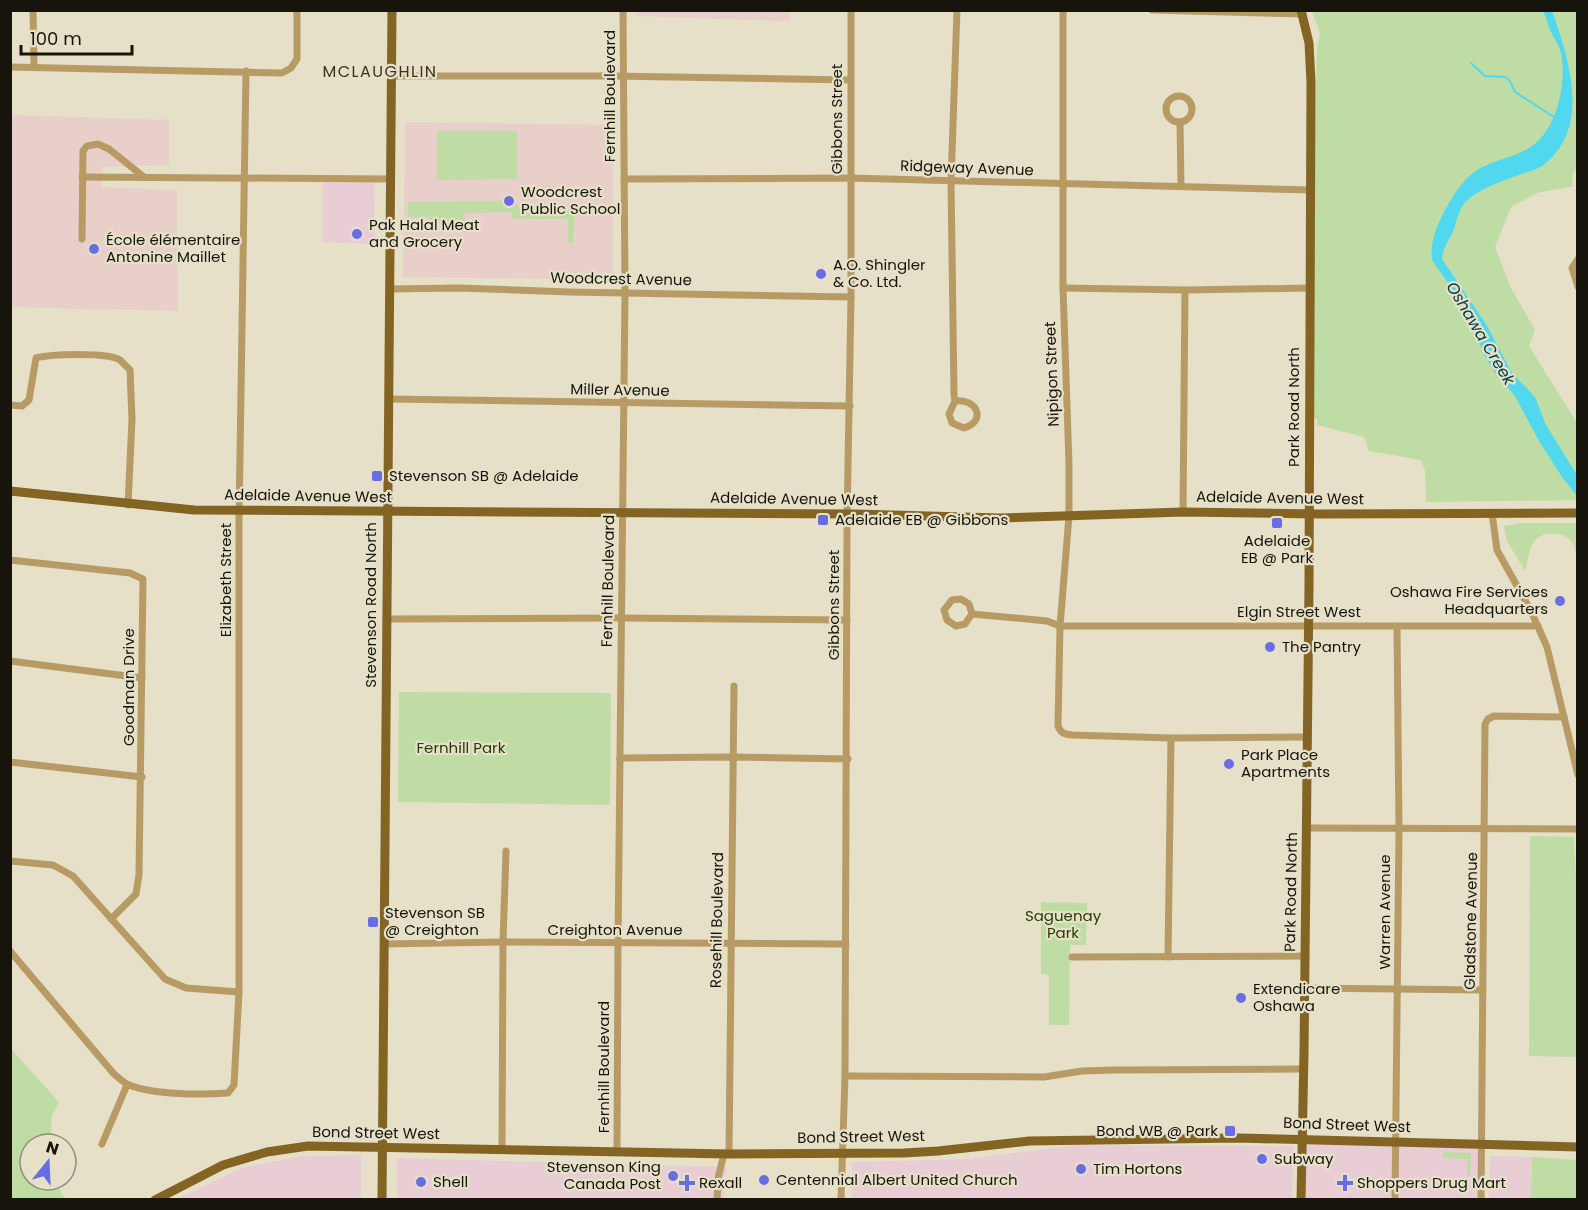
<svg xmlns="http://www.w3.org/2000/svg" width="1588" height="1210" viewBox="0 0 1588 1210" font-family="Poppins,sans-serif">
<rect width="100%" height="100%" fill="#e5e0c7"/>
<g fill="#e8ced4">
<path d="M 322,177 L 374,178 L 375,244 L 322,242 Z"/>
<path d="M 1306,1142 L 1398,1147 L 1484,1148 L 1483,1199 L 1305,1200 Z"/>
<path d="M 1075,1145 L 1293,1146 L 1292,1199 L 852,1199 L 852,1162 L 967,1159 Z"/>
<path d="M 361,1155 L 361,1199 L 177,1199 L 242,1168 L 302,1156 Z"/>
<path d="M 1490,1156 L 1532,1157 L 1531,1199 L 1489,1200 Z"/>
<path d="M 397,1158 L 727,1167 L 724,1181 L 724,1199 L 397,1200 Z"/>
</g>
<g fill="#e9cfca">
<path d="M 636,10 L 790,11 L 789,21 L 636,16 Z"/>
<path d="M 11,115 L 169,120 L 169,165 L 102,167 L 102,187 L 177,190 L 178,311 L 11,307 Z"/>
<path d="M 405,122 L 613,125 L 613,280 L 403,277 Z"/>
</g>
<g fill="#bedca4">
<path d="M 1312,11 L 1577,11 L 1578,166 L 1573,173 L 1572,187 L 1539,192 L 1511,207 L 1495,247 L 1511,288 L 1535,330 L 1529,346 L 1577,423 L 1577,500 L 1426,502 L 1425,471 L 1421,460 L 1369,451 L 1364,437 L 1317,425 L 1317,419 L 1307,418 L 1317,49 L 1320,33 Z"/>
<path d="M 437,131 L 517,131 L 517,179 L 437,180 Z"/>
<path d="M 511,201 L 522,209 L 575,209 L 573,243 L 568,242 L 568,219 L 512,219 L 512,212 L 464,213 L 465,221 L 430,221 L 429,217 L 408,217 L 408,202 Z"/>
<path d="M 1521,523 L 1577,523 L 1577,555 C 1575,549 1573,542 1568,538 C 1558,531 1539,532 1533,543 C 1528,551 1528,562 1525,571 L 1507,541 L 1504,526 Z"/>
<path d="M 399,692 L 611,693 L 610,805 L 398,802 Z"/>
<path d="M 1530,836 L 1574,837 L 1578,922 L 1577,1057 L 1529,1056 Z"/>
<path d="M 1041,902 L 1087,903 L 1086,945 L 1070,945 L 1069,1025 L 1049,1025 L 1049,975 L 1041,974 Z"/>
<path d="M 11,1049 L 59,1102 L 52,1115 L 50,1144 L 30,1144 L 30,1180 L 54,1180 L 65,1199 L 11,1199 Z"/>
<path d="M 1443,1152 L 1471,1153 L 1470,1176 L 1467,1176 L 1467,1159 L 1443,1158 Z"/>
<path d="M 1532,1157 L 1577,1160 L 1576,1199 L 1531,1199 Z"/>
</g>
<path fill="#52d8ee" d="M 1543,11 L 1552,11 C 1567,54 1588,115 1555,154 C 1549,160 1542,168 1533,170 C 1515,177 1476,188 1464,204 C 1458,211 1457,221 1454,229 C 1449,240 1443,247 1442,259 L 1486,324 L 1512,373 L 1535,397 L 1546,425 L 1577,475 L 1577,496 L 1562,477 L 1539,441 L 1515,396 L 1496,374 L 1484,355 L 1465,307 L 1432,260 C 1430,243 1436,227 1444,212 C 1454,194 1466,173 1487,165 C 1502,158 1513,157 1529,148 C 1557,132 1567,83 1561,53 C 1559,44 1553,37 1549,28 C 1547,22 1546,16 1543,11 Z"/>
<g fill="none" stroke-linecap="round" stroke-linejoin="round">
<path stroke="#52d8ee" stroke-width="2" d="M 1471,63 L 1485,76 L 1505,77 L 1510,81 L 1515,92 L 1554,117"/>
<g stroke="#b89b64" stroke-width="7">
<path d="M 33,10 L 34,67"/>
<path d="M 1063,10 L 1063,288 L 1069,464 L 1069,516 L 1060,626 L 1058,726 C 1061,734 1065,734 1072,735 L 1171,738 L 1307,737"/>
<path d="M 1152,10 L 1303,14"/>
<path d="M 10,67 L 282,73 L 291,68 L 297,59 L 297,10"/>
<path d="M 391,76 L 610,76 L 851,80"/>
<circle cx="1179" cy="109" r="13"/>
<path d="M 1180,122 L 1181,186"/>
<path d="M 82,177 L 391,179"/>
<path d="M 624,179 L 850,178 L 1310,190"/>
<path d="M 82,239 L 83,151 L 87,146 L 98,144 L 109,149 L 144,177"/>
<path d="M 1578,259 L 1572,268 L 1578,287"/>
<path d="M 1063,288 L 1185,290 L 1309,288"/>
<path d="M 390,289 L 459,288 L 569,292 L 851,297"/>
<path d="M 389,399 L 850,406"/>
<path d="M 955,401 L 949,414 L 952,423 L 964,428 C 987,421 977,398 955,401 L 954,395 L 951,181 L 957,10"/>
<path d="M 10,405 L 22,406 L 29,400 L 36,358 C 51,354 107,352 120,360 C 123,363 127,367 130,370 L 132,419 L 128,505"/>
<path d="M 1183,512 L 1185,290"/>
<path d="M 1492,513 L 1497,550 L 1531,611 L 1547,647 L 1578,775"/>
<path d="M 10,560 L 130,573 L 143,579 L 139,875 L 136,894 L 111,919"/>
<path d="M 972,614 L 969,604 L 961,599 L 952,600 L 944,610 L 947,620 L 956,626 L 965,624 L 972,614 L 1047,621 L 1060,626 L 1538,626"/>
<path d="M 386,619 L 621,618 L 847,620"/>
<path d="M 10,661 L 142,678"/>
<path d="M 620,758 L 732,757 L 848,759"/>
<path d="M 10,762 L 142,777"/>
<path d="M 1306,828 L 1578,829"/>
<path d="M 10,861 L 53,865 L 73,876 L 165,979 L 186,988 L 239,992"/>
<path d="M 384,944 L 503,942 L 846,944"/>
<path d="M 10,951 L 114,1074 C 119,1078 124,1083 129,1085 C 155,1095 201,1095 228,1093 L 234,1085 L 239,992 L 239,520 L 246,71"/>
<path d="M 1072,957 L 1305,956"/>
<path d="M 1168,957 L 1171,738"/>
<path d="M 1305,988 L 1483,990"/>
<path d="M 845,1076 L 1044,1077 L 1082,1071 L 1114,1070 L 1303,1069"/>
<path d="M 102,1144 L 127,1085"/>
<path d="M 502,1150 L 503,942 L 506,851"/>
<path d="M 617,1152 L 618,943 L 625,292 L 623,10"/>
<path d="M 729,1154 L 734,686"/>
<path d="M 717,1200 L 718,1178 L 724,1154"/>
<path d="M 841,1200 L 845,1076 L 847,523 L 851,297 L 851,10"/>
<path d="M 1395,1200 L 1399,829 L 1397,626"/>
<path d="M 1481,1200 L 1485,724 L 1488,719 L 1494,716 L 1564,717"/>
</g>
<g stroke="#846423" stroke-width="9">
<path d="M 10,491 L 194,510 L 856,514 L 1000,518 L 1183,512 L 1319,514 L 1578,513"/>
<path d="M 155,1200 L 223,1165 L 267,1152 L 308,1146 L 729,1154 L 904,1153 L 938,1151 L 1029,1141 L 1239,1138 L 1578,1147"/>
<path d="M 382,1200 L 392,10"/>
<path d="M 1301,1200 L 1304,1053 L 1309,586 L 1311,82 L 1309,43 L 1301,10"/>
</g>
</g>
<g fill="#6a6ce6" stroke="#e5e0c7" stroke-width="2">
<circle cx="509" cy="201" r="6"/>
<circle cx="357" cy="234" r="6"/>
<circle cx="94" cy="249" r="6"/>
<circle cx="821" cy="274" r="6"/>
<rect x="371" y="470" width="12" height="12" rx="3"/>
<rect x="817" y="514" width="12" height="12" rx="3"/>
<rect x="1271" y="517" width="12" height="12" rx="3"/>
<circle cx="1560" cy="601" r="6"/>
<circle cx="1270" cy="647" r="6"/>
<circle cx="1229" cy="764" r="6"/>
<rect x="367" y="916" width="12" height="12" rx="3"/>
<circle cx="1241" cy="998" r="6"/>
<rect x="1224" y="1125" width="12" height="12" rx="3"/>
<circle cx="1262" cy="1159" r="6"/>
<circle cx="1081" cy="1169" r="6"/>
<circle cx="673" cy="1176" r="6"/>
<circle cx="764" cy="1180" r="6"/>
<circle cx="421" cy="1182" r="6"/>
<path d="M684 1174h6v6h6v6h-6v6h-6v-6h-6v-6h6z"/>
<path d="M1342 1174h6v6h6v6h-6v6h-6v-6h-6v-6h6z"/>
</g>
<g text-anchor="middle" stroke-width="4.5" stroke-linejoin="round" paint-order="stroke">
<g font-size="15" fill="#16140b" stroke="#e5e0c7">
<text transform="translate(610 96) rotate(-90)" y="5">Fernhill Boulevard</text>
<text transform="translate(837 119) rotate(-90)" y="5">Gibbons Street</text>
<text transform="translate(967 168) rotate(2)" y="5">Ridgeway Avenue</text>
<text transform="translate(621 279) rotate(1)" y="5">Woodcrest Avenue</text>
<text transform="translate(1052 374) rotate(-92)" y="5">Nipigon Street</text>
<text transform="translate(620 390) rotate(1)" y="5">Miller Avenue</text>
<text transform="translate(1294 407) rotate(-90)" y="5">Park Road North</text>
<text transform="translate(308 496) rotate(1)" y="5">Adelaide Avenue West</text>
<text transform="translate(1280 498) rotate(1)" y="5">Adelaide Avenue West</text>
<text transform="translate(794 499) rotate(1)" y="5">Adelaide Avenue West</text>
<text transform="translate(226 580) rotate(-90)" y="5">Elizabeth Street</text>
<text transform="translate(608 581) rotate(-89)" y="5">Fernhill Boulevard</text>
<text transform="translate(371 605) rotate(-90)" y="5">Stevenson Road North</text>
<text transform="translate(834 605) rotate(-90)" y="5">Gibbons Street</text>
<text x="1299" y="617">Elgin Street West</text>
<text transform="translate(129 687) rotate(-90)" y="5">Goodman Drive</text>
<text transform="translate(1291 892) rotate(-89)" y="5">Park Road North</text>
<text transform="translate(1385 912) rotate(-90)" y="5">Warren Avenue</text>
<text transform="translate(717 920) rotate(-89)" y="5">Rosehill Boulevard</text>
<text transform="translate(1471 921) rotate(-89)" y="5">Gladstone Avenue</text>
<text x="615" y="935">Creighton Avenue</text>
<text transform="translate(604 1067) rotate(-90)" y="5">Fernhill Boulevard</text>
<text transform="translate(1347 1125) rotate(2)" y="5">Bond Street West</text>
<text transform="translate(376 1133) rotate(1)" y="5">Bond Street West</text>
<text transform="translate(861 1137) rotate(-1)" y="5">Bond Street West</text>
</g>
<g font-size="15" fill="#16140b" stroke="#e5e0c7" text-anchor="start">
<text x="521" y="197">Woodcrest<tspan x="521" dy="17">Public School</tspan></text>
<text x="369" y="230">Pak Halal Meat<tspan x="369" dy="17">and Grocery</tspan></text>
<text x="106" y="245">École élémentaire<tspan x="106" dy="17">Antonine Maillet</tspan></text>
<text x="833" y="270">A.O. Shingler<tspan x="833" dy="17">&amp; Co. Ltd.</tspan></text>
<text x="389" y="481">Stevenson SB @ Adelaide</text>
<text x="835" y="525">Adelaide EB @ Gibbons</text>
<text x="1277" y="546" text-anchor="middle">Adelaide<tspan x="1277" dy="17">EB @ Park</tspan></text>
<text x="1548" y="597" text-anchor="end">Oshawa Fire Services<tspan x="1548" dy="17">Headquarters</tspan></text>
<text x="1282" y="652">The Pantry</text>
<text x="1241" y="760">Park Place<tspan x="1241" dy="17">Apartments</tspan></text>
<text x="385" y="918">Stevenson SB<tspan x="385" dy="17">@ Creighton</tspan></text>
<text x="1253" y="994">Extendicare<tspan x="1253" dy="17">Oshawa</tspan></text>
<text x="1218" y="1136" text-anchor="end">Bond WB @ Park</text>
<text x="1274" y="1164">Subway</text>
<text x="661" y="1172" text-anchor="end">Stevenson King<tspan x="661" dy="17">Canada Post</tspan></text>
<text x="1093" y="1174">Tim Hortons</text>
<text x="776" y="1185">Centennial Albert United Church</text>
<text x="433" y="1187">Shell</text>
<text x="699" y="1188">Rexall</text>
<text x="1357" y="1188">Shoppers Drug Mart</text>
</g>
<g font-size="15" fill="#263f01" stroke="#e5e0c7">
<text x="461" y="753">Fernhill Park</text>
<text x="1063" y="921">Saguenay<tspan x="1063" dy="17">Park</tspan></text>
</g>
<g font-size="16" letter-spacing="1.5" fill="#38341f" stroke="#e5e0c7">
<text x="380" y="77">MCLAUGHLIN</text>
</g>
<g font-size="16" font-style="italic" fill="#004049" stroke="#e5e0c7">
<text transform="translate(1481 333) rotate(59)" y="6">Oshawa Creek</text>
</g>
</g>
<rect width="1588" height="1210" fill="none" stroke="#16140b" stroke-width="24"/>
<g transform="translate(48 1162) rotate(18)"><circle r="28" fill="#e5e0c7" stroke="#928e7c" stroke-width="1.5"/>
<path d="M0-4.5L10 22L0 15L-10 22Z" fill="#6a6ce6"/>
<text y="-9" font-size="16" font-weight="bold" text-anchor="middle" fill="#16140b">N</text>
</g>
<path d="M21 45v9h111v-9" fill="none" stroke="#16140b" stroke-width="3"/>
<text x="30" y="45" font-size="18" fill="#16140b" stroke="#e5e0c7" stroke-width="4.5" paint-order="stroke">100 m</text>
</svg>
